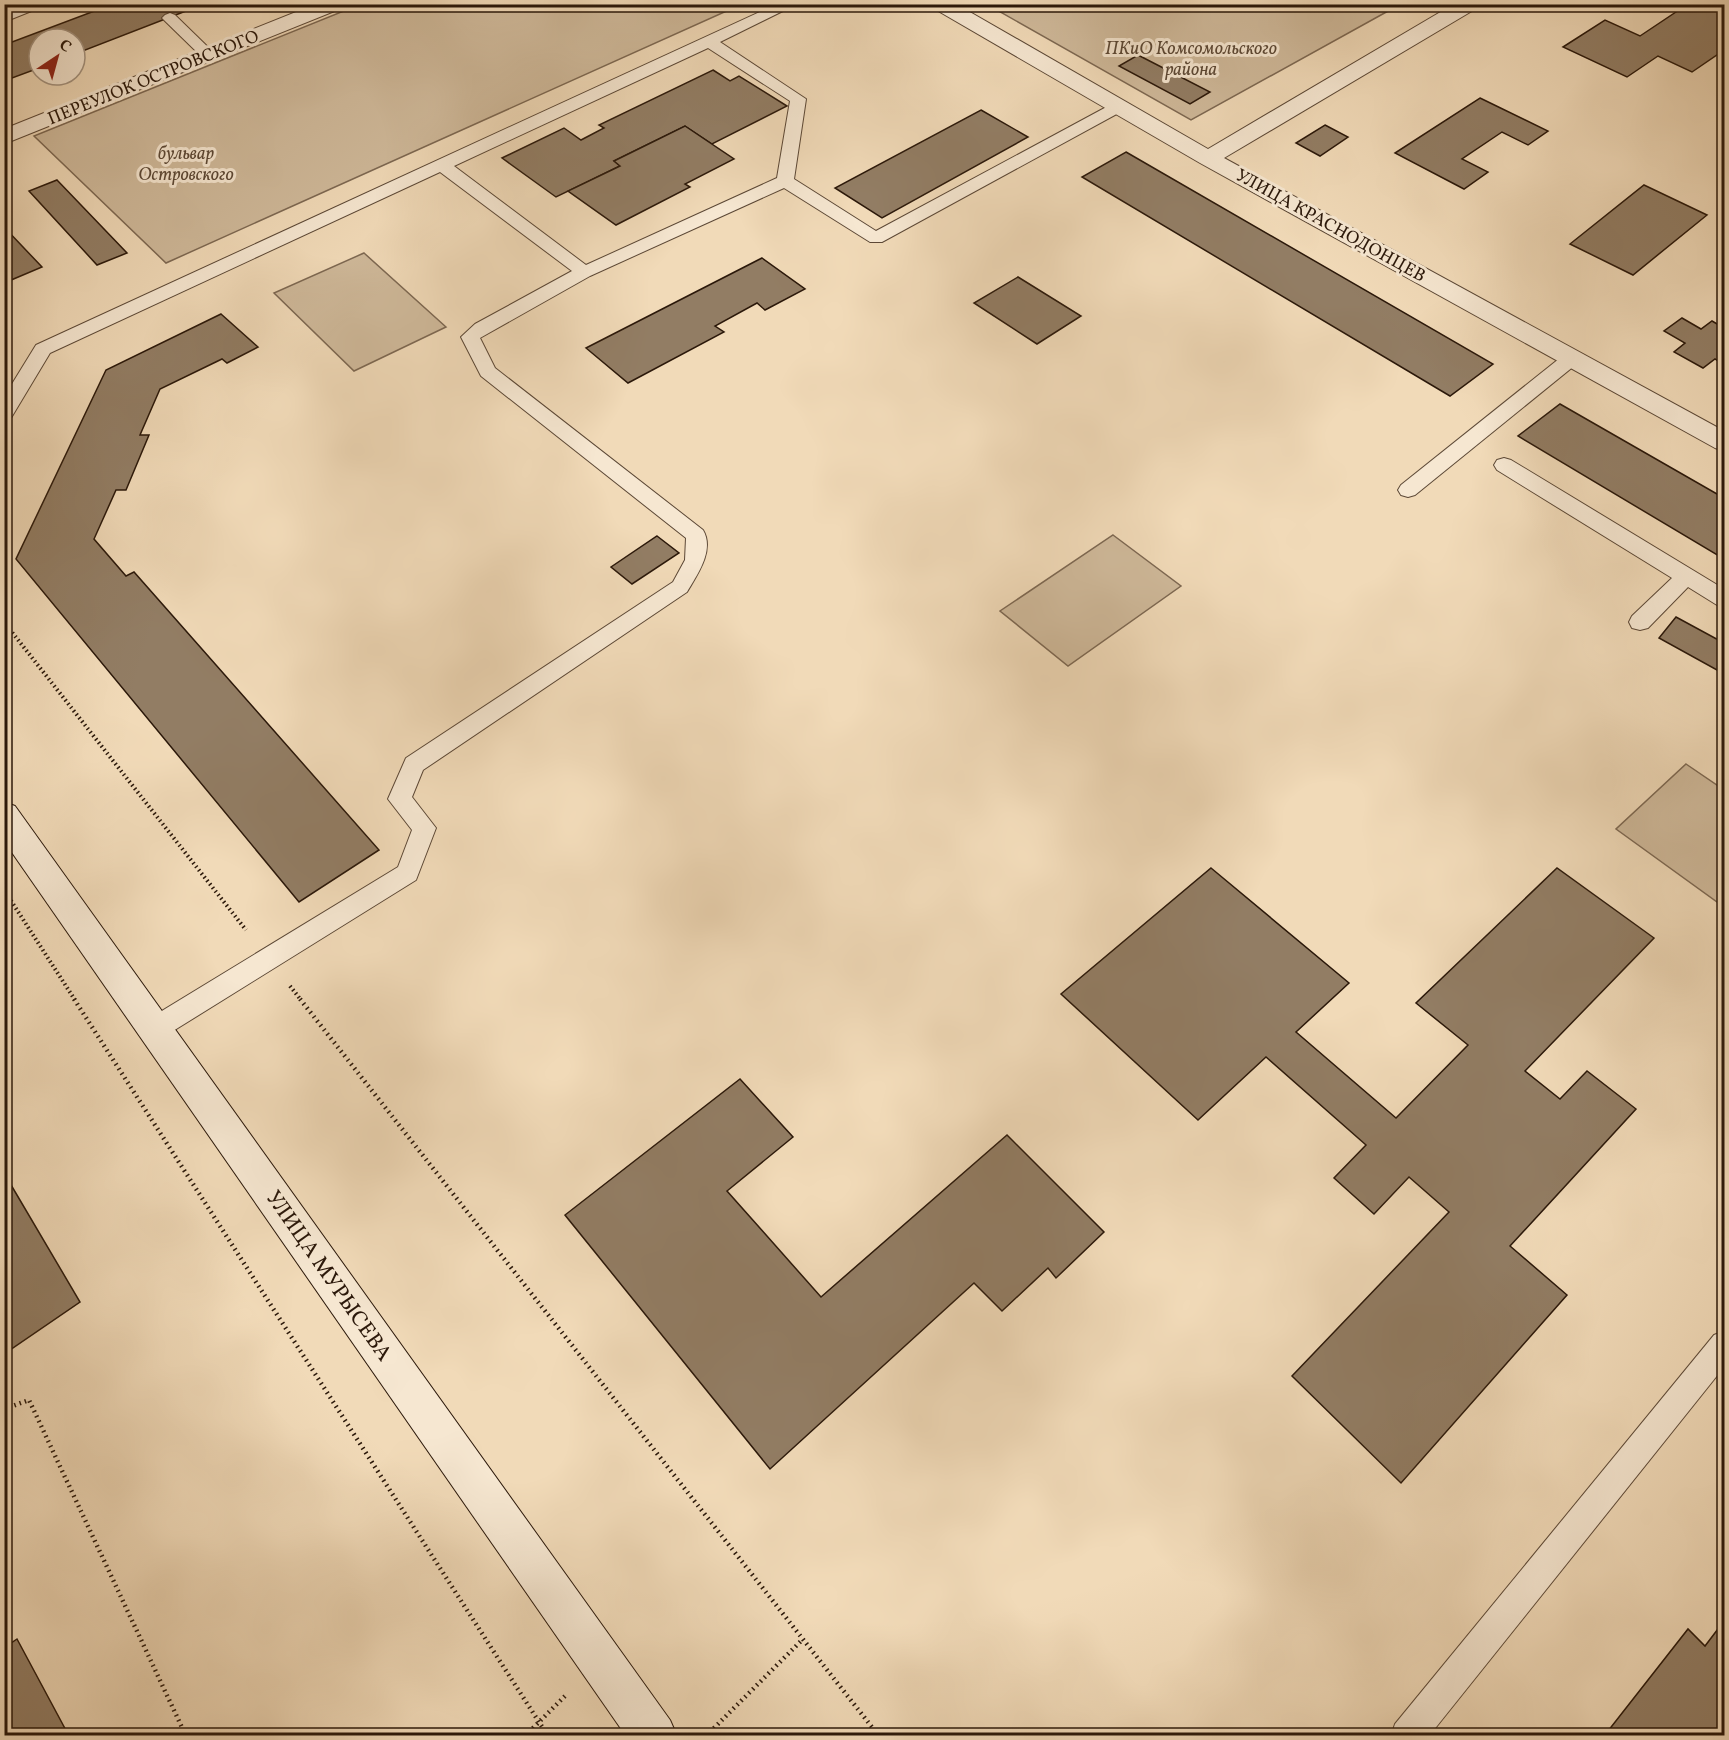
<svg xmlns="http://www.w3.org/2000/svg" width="1729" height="1740" viewBox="0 0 1729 1740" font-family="Vollkorn,serif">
<rect width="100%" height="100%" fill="#f1dab8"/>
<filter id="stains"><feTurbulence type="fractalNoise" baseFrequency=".00333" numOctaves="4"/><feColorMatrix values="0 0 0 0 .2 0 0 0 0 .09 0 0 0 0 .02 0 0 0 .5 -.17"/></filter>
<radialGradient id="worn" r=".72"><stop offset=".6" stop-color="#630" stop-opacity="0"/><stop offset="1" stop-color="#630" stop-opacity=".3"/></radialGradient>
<g fill="#cfb99a" stroke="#7d6852" stroke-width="1.5">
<path d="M 361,4 L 740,4 L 740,5 L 166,263 L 34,136 Z"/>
<path d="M 988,5 L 1399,5 L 1191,120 Z"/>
<path d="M 364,253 L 446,327 L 354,371 L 274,293 Z"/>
<path d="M 1113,535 L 1181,586 L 1068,666 L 1000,611 Z"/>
<path d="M 1686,764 L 1724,790 L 1724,907 L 1616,829 Z"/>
</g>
<g fill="#927d64" stroke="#2b180a" stroke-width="1.5">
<path d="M 113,4 L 204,4 L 75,54 L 75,39 L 39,39 L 39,68 L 4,81 L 4,45 Z"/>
<path d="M 1688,4 L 1724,4 L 1724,50 L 1692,72 L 1658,56 L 1627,77 L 1563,47 L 1605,20 L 1640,36 Z"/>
<path d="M 1138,55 L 1210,92 L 1190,104 L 1119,66 Z"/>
<path d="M 713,70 L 730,81 L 739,76 L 787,106 L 712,144 L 685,126 L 614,161 L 620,166 L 556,197 L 502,158 L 564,128 L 581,140 L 604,128 L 599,125 Z"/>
<path d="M 1480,98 L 1548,131 L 1528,145 L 1502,132 L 1462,159 L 1488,172 L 1464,189 L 1395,153 Z"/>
<path d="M 981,110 L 1028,137 L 882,218 L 835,188 Z"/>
<path d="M 1325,125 L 1348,137 L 1320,156 L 1296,143 Z"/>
<path d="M 685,126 L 734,159 L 685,184 L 690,187 L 616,225 L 568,191 L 620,166 L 614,161 Z"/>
<path d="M 1126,152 L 1493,364 L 1450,396 L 1082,177 Z"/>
<path d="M 57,180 L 127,253 L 97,265 L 29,191 Z"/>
<path d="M 1644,185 L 1707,215 L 1633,275 L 1570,244 Z"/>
<path d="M 4,227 L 42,267 L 4,283 Z"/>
<path d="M 762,258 L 805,289 L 765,310 L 757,303 L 715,326 L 724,332 L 628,383 L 586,348 Z"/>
<path d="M 1018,277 L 1081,316 L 1037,344 L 974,303 Z"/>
<path d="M 221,314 L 258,347 L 227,363 L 222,359 L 160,389 L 140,435 L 149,435 L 126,490 L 116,490 L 94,539 L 126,576 L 134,572 L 379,850 L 299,902 L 16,559 L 106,370 Z"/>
<path d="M 1682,318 L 1701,329 L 1712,321 L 1724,328 L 1724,365 L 1715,359 L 1703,368 L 1674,352 L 1685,343 L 1664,331 Z"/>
<path d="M 1560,404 L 1724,498 L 1724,559 L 1518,436 Z"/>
<path d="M 657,536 L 679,553 L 632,584 L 611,567 Z"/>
<path d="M 1676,617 L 1724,643 L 1724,661 L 1717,670 L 1659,638 Z"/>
<path d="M 1211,868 L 1349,983 L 1296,1032 L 1396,1118 L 1468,1045 L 1416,1003 L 1557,868 L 1654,938 L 1525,1071 L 1560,1099 L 1587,1071 L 1636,1109 L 1510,1246 L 1567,1295 L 1401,1483 L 1292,1376 L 1449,1212 L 1409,1177 L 1374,1214 L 1334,1178 L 1366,1145 L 1266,1057 L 1198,1120 L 1061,994 Z"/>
<path d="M 740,1079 L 793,1137 L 727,1191 L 821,1297 L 1007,1135 L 1104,1232 L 1056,1278 L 1048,1268 L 1002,1311 L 974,1283 L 770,1469 L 565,1215 Z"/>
<path d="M 4,1173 L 80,1302 L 4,1354 Z"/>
<path d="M 1724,1621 L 1724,1736 L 1612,1736 L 1608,1731 L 1688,1629 L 1705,1646 Z"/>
<path d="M 17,1639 L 69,1736 L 4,1736 L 4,1648 Z"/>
</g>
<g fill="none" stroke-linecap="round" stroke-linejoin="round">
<defs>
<g id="lane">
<path d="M 27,4 L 49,4 L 4,22 L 4,13 Z"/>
<path d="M 777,4 L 797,4 L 720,42 L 806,99 L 794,179 L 876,231 L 1112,104 L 1118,102 L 1126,107 L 1124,110 L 882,242 L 870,242 L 784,188 L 590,276 L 480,338 L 495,368 L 703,530 C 715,550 697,575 687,592 L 423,770 L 412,797 L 436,828 L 416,880 L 165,1036 L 156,1040 L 147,1036 L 143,1028 L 147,1020 L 398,867 L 412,830 L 388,799 L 406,758 L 673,582 L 685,560 L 686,538 L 481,376 L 461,337 L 475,324 L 572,271 L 440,172 L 50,353 L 11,418 L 4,419 L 4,397 L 36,345 ZM 708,48 L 790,101 L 777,178 L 586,265 L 454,166 Z"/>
<path d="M 170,13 L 175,15 L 213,52 L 216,55 L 213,58 L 203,58 L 165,21 L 162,18 L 165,15 Z"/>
<path d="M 1572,352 L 1579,354 L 1581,358 L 1579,362 L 1415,495 L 1408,497 L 1401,495 L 1398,490 L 1401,485 L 1565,354 Z"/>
<path d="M 1504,458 L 1511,460 L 1724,589 L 1724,607 L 1717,605 L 1688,587 L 1648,628 L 1640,630 L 1632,628 L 1629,622 L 1632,616 L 1672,578 L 1497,470 L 1494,465 L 1497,460 Z"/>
<path d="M 1724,1331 L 1724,1367 L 1429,1736 L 1391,1736 L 1395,1724 L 1714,1335 Z"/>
</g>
<g id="street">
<path d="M 316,4 L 345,4 L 342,8 L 4,144 L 4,129 Z"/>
<path d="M 930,4 L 956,4 L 1208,149 L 1454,4 L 1480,4 L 1477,8 L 1224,158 L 1724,431 L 1724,451 L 1715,448 L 1200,163 L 933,8 Z"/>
</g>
<path id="secondary" d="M 4,802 L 15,806 L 670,1720 L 677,1736 L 626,1736 L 4,841 Z"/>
</defs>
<use href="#lane" stroke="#5c4836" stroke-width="2"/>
<use href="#street" stroke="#5c4836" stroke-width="2"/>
<use href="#secondary" stroke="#2b180a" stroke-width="2"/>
<g stroke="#2b180a" stroke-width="4" stroke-dasharray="1.5 3" stroke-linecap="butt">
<path d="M 4,622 L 246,930"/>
<path d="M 6,893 L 75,1000"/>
<path d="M 290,986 L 301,1000"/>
</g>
<g stroke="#2b180a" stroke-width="4.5" stroke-dasharray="1.5 4" stroke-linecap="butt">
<path d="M 74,999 L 548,1736"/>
<path d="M 300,999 L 879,1736"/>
<path d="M 4,1409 L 29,1400 L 186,1736"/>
<path d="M 525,1736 L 567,1694"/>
<path d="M 706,1736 L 803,1639"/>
</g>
<use href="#lane" fill="#f6e7d1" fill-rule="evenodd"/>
<use href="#street" fill="#f6e7d1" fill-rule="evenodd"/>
<use href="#secondary" fill="#f6e7d1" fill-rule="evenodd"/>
</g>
<g text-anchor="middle" stroke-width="6" stroke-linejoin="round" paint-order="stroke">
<g font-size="18" font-style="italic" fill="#5c4835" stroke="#f6e7d1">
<text x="1191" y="54">ПКиО Комсомольского<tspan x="1191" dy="21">района</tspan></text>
<text x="186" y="159">бульвар<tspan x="186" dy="21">Островского</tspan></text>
</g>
<g font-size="18" fill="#2b180a" stroke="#f6e7d1">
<text transform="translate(153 77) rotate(-22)" y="6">ПЕРЕУЛОК ОСТРОВСКОГО</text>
<text transform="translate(1331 225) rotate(29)" y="6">УЛИЦА КРАСНОДОНЦЕВ</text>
</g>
<g font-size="22" fill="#2b180a" stroke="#f6e7d1">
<text transform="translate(330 1275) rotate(55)" y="8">УЛИЦА МУРЫСЕВА</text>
</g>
</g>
<rect width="1729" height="1740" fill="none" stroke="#f1dab8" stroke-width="24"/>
<rect x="6" y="6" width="1717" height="1728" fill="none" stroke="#2b180a" stroke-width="3"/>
<rect x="12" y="12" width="1705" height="1716" fill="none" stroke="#2b180a" stroke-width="1.5"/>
<g transform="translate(57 57) rotate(36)"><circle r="28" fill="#f6e7d1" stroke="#a59481" stroke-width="1.5"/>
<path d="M0-4.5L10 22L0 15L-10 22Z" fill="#8f2418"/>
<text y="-9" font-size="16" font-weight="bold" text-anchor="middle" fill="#2b180a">С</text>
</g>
<rect width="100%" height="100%" filter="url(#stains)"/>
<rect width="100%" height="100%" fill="url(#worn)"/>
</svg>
